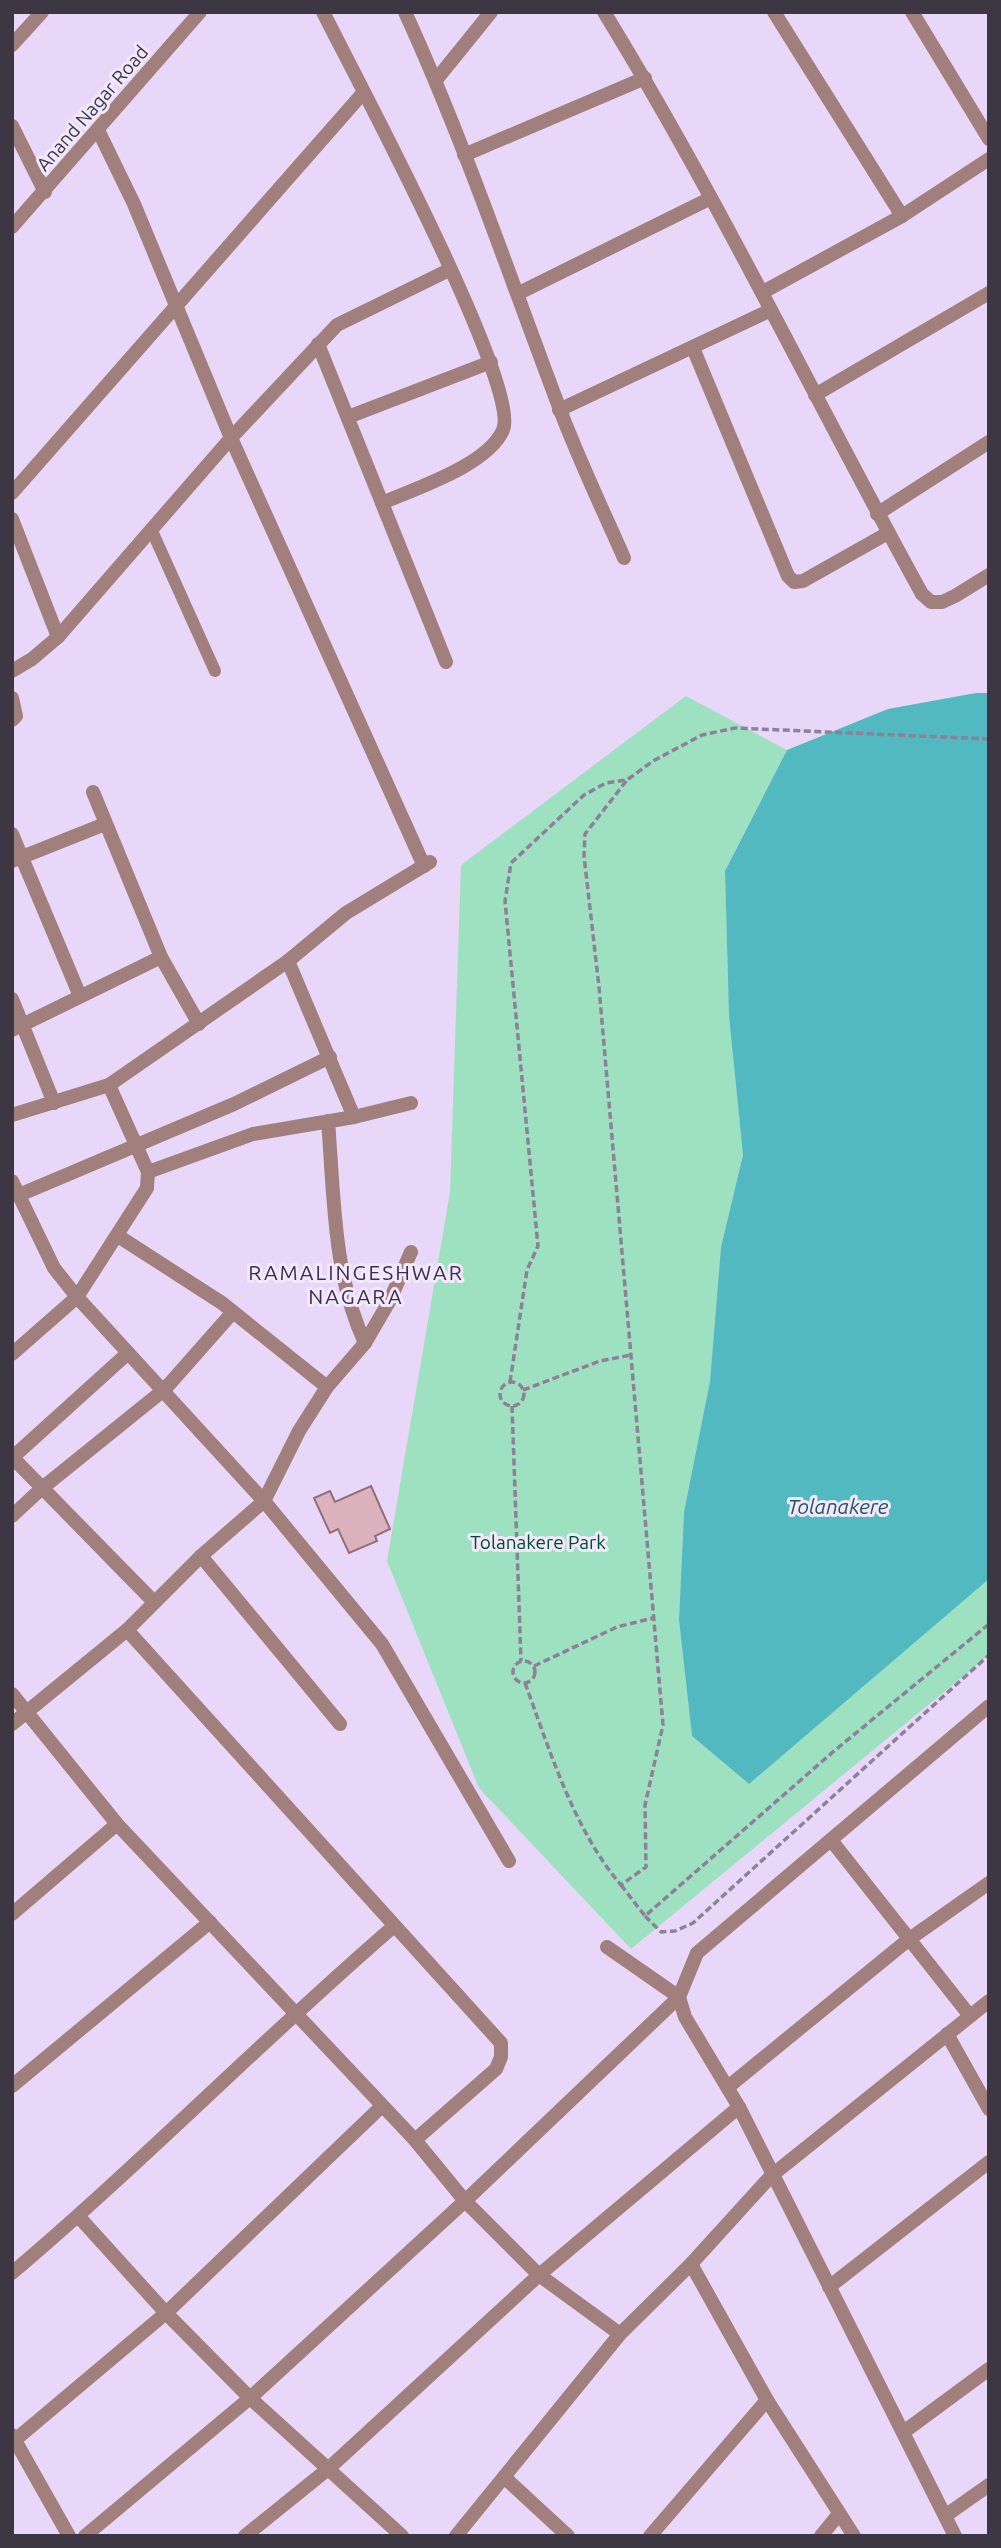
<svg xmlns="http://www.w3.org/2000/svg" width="1001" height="2548" viewBox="0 0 1001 2548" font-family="Ubuntu,sans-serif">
<rect width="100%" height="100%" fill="#e9d7f9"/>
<path fill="#9ee1c1" d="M 686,696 L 787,750 L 725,871 L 729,1016 L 743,1155 L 721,1247 L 710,1381 L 684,1512 L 679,1620 L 692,1736 L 749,1784 L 989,1579 L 989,1655 L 631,1949 L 479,1788 L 387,1561 L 450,1192 L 461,865 Z"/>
<path fill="#51b9bf" d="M 976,693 L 989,693 L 989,1579 L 749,1784 L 692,1736 L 679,1620 L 684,1512 L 710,1381 L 721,1247 L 743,1155 L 729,1016 L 725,871 L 787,750 L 888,709 Z"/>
<path fill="#dbb2be" stroke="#936e78" stroke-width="2" d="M 371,1486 L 390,1529 L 375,1536 L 377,1541 L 349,1553 L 338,1529 L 330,1533 L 314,1498 L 330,1491 L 335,1502 Z"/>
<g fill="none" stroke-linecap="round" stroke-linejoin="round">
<g stroke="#8d8198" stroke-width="3.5" stroke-dasharray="7 3.5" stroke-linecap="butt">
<path d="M 510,1382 L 527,1270 L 538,1246 L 505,901 L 511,863 L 584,795 L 606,783 L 627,780 L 653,761 L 702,735 L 735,728 L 989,739"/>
<circle cx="512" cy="1394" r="12"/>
<path d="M 523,1390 L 600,1361 L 631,1355"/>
<path d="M 512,1406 L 521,1661"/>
<circle cx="524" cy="1672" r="11"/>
<path d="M 534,1666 L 617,1627 L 653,1618"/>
<path d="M 525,1683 C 550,1751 574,1830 621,1885 L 646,1867 L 645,1805 L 663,1725 L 599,987 L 584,856 L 585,834 L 627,780"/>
<path d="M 621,1885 L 645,1916 L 834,1751 L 989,1624"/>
<path d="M 645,1916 L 661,1932 L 675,1931 L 693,1923 L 989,1655"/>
</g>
<path stroke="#a17f7c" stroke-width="12" d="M 152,531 L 215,671"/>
<g stroke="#a17f7c" stroke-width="14">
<path d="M 323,12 C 352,70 522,387 503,430 C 488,465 416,488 382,503"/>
<path d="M 405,12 C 464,141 509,275 559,407 C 578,458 602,508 624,558"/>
<path d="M 604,12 C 720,201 815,400 922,594 L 931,602 L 942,602 L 955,596 L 989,575"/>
<path d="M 774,12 L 902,216"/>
<path d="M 912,12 L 989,139"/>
<path d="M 12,45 L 42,12"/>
<path d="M 436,80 L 491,12"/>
<path d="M 12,126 L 45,192"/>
<path d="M 98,130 L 134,204 L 231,438 L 424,866"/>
<path d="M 464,155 L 645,78"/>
<path d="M 763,292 L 902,216 L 989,159"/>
<path d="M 519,293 L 711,198"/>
<path d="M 318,344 L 446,662"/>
<path d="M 693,348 L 788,576 L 794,582 L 803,581 L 888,533"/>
<path d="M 815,395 L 989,293"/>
<path d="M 559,410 L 771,310"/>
<path d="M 348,417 L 491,362"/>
<path d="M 12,493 L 363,93"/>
<path d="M 877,514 L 989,442"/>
<path d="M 12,519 L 58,637"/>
<path d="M 12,671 L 32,659 L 58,637 L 231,438 L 337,325 L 449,270"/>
<path d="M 12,698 L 16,716 L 12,720"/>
<path d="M 93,792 L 161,957 L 199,1024"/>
<path d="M 12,834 L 80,996"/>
<path d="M 12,861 L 105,824"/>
<path d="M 288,961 L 354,1117"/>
<path d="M 12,999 L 54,1103"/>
<path d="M 12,1030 L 161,957"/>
<path d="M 12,1115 L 109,1085 L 288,961 L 346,913 L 430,862"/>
<path d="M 328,1121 C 334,1195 333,1275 365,1343"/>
<path d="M 148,1172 L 253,1134 L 354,1117 L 411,1103"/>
<path d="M 12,1181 L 54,1268 L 77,1297 L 264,1501 L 382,1644 L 509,1861"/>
<path d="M 19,1195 L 234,1104 L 330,1057"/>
<path d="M 118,1236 L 222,1303 L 327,1387"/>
<path d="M 12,1354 L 77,1297 L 147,1188 L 148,1172 L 109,1085"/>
<path d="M 12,1457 L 153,1601"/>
<path d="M 13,1457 L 128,1353"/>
<path d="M 12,1516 L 41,1489 L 165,1389 L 233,1312"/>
<path d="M 201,1556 L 340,1724"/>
<path d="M 127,1630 L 501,2043 L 501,2057 L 496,2069 L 415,2140"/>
<path d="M 12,1694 L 117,1824 L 415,2140 L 465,2201 L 539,2275 L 620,2334"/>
<path d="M 12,1724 L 127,1630 L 201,1556 L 264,1501 L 299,1431 L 327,1387 L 365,1343 L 390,1300 L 411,1252"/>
<path d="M 831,1840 L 970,2016"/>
<path d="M 12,1914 L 117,1824"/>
<path d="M 947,2034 L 989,2109"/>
<path d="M 12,2086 L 210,1922"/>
<path d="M 728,2087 L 908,1940 L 989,1883"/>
<path d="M 79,2217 L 166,2313 L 250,2398 L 402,2536"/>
<path d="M 691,2264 L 767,2400 L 854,2536"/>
<path d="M 12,2273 C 143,2162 263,2039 393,1927"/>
<path d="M 829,2287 L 989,2162"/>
<path d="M 905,2431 L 989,2369"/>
<path d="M 12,2435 L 69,2536"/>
<path d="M 15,2440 L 166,2313 L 382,2106"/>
<path d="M 504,2477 L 568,2536"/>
<path d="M 945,2516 L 989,2485"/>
<path d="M 85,2536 L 250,2398 L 465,2201 L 679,1997 L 607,1947"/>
<path d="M 245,2536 L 328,2469 L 539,2275 L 739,2107"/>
<path d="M 456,2536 L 620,2334 L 691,2264 L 771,2176 L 989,2001"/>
<path d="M 650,2536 L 767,2400"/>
<path d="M 821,2536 L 839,2514"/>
</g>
<g stroke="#a17f7c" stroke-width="14">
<path d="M 12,227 L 200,12"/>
<path d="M 955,2536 L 739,2107 L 685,2017 L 679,1997 L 697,1953 L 989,1706"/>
</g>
</g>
<g text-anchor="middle" stroke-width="6" stroke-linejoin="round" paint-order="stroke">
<g font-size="19" fill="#3d3643" stroke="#f2e8fc">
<text transform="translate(92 108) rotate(-49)" y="7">Anand Nagar Road</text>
</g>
<g font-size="19" fill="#014830" stroke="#f2e8fc">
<text x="538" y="1549">Tolanakere Park</text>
</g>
<g font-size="21" letter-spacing="2" fill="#3d2f49" stroke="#f2e8fc">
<text x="356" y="1280">RAMALINGESHWAR<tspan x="356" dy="24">NAGARA</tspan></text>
</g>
<g font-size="21" font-style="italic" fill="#285659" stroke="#f2e8fc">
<text x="838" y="1514">Tolanakere</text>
</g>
</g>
<rect width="1001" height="2548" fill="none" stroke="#3d3643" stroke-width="28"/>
</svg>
